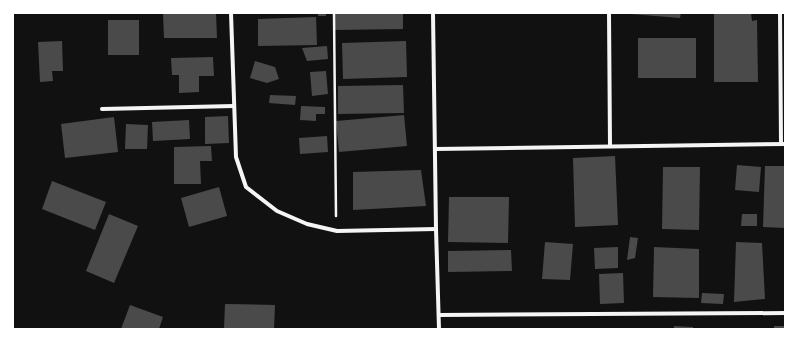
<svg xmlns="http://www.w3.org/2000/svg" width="798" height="342" viewBox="0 0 798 342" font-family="Manrope,sans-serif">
<rect width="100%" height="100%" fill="#111"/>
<g fill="#4a4a4a">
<path d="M 163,13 L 216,13 L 217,38 L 164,38 Z"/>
<rect x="318" y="13" width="8" height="3"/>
<path d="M 335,13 L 403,13 L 403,29 L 335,30 Z"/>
<path d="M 632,13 L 681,13 L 680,18 L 631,14 Z"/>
<path d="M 714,13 L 751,13 L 752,21 L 757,20 L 758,82 L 714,82 Z"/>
<path d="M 316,17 L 317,45 L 258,46 L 258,19 Z"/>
<rect x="108" y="20" width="31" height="35"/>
<rect x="638" y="38" width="58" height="40"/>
<path d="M 62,41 L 63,71 L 52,71 L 53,81 L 40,82 L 38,42 Z"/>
<path d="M 406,41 L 407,77 L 343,79 L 342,43 Z"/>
<path d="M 327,46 L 328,59 L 307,61 L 302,48 Z"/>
<path d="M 213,57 L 214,76 L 199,76 L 199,92 L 179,93 L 179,75 L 172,75 L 171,58 Z"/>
<path d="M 255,61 L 275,67 L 279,79 L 267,83 L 250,78 Z"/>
<path d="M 326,71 L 328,94 L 312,96 L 310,72 Z"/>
<path d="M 403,85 L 404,113 L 338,114 L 338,86 Z"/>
<path d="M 270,95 L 296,96 L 295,105 L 269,103 Z"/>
<path d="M 301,106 L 325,107 L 325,114 L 316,114 L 316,121 L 300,120 Z"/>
<path d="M 404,115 L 407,146 L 339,152 L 336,121 Z"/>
<path d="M 228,116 L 229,143 L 205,144 L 205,117 Z"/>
<path d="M 114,117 L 118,152 L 65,158 L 61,124 Z"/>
<path d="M 189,120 L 190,139 L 153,141 L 152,122 Z"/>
<path d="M 126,124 L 148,125 L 147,149 L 125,149 Z"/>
<path d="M 327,136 L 328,152 L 300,154 L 299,138 Z"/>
<path d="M 211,146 L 212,161 L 200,161 L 201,184 L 174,184 L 174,147 Z"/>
<path d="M 615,156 L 618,225 L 575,227 L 573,158 Z"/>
<path d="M 737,165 L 761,167 L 759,192 L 735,190 Z"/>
<path d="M 765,166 L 785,166 L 785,228 L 763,227 Z"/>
<path d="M 663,167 L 700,167 L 699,230 L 662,229 Z"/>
<path d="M 421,170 L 426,206 L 353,210 L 353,172 Z"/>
<path d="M 52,181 L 106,202 L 95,230 L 42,209 Z"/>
<path d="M 219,187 L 227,216 L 189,227 L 181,198 Z"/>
<path d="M 449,197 L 509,197 L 508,243 L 448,242 Z"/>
<path d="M 109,214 L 138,226 L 114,283 L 86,271 Z"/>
<path d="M 742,214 L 757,214 L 757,226 L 741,226 Z"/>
<path d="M 630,237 L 638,238 L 635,258 L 627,260 Z"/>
<path d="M 545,242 L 573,244 L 570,280 L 542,279 Z"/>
<path d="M 736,242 L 762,243 L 765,299 L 734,302 Z"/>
<path d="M 618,247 L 618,268 L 595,269 L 594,248 Z"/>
<path d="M 654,247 L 699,249 L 699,298 L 653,297 Z"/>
<path d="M 511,250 L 512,271 L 448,272 L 448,251 Z"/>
<path d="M 623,273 L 624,303 L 600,304 L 599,274 Z"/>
<path d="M 702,293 L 724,294 L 723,304 L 701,303 Z"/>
<path d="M 225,304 L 275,305 L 274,329 L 224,329 Z"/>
<path d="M 130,305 L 163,317 L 159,329 L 121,329 Z"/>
<path d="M 674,326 L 693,327 L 693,329 L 674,329 Z"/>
<rect x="774" y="326" width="11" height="3"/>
</g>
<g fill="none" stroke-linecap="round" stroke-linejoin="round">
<path stroke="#f5f5f5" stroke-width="2.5" d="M 334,13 L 336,216"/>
<g stroke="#f5f5f5" stroke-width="4">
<path d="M 231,13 L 236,157 L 246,187 L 277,211 L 307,224 L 337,231 L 436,229"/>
<path d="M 433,13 L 436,229 L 439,329"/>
<path d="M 609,13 L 610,146"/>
<path d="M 780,13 L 781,144"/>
<path d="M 102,109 L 234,106"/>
<path d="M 435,149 L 785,144"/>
<path d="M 439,315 L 785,313"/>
</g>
</g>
<rect width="798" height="342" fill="none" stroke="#ffffff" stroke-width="28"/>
</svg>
